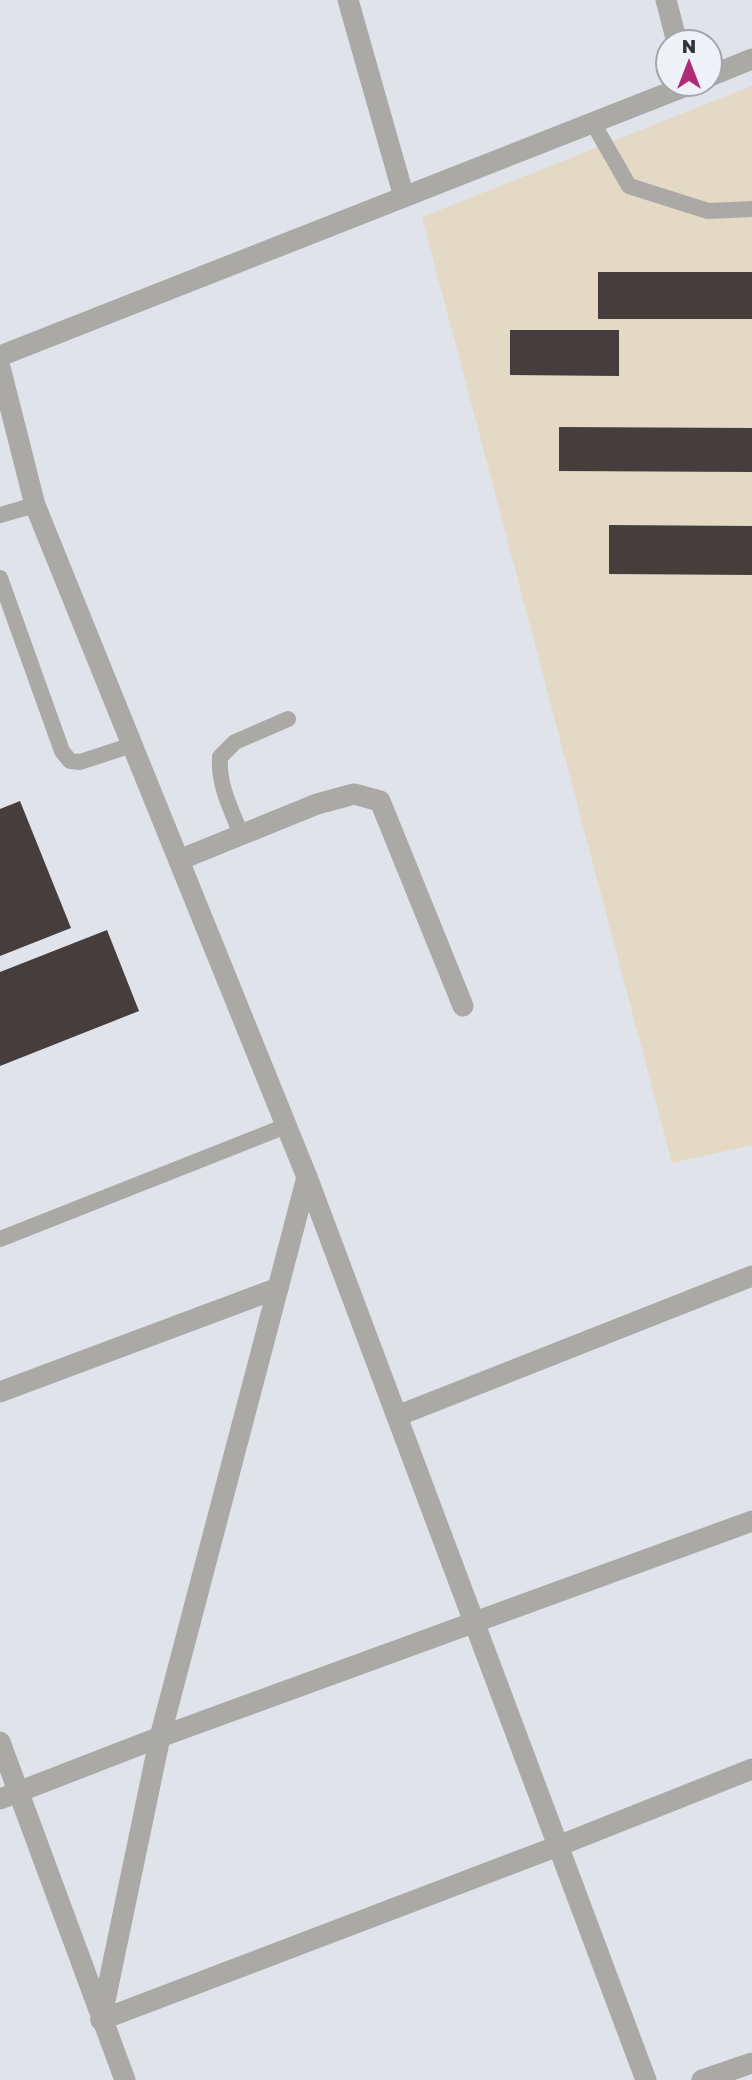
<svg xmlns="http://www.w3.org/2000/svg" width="752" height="2080" viewBox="0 0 752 2080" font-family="'Golos Text',sans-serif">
<rect width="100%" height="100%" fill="#e1e3eb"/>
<path fill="#e3d9c4" d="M 752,86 L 752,1145 L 672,1163 L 422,217 Z"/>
<g fill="#463e3d">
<rect x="598" y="272" width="154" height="47"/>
<path d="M 510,330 L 619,330 L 619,376 L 510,375 Z"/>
<path d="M 559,427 L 752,428 L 752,472 L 559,471 Z"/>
<path d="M 609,525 L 752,526 L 752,575 L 609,574 Z"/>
<path d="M 20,801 L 71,928 L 0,956 L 0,809 Z"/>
<path d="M 107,930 L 139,1011 L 0,1066 L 0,972 Z"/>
</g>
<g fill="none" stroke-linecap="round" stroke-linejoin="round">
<g stroke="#aaa9a6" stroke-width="16">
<path d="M 593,123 L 629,186 L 708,211 L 752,209"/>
<path d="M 0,515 L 35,505"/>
<path d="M 0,578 L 62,751 L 70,761 L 80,762 L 132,745"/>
<path d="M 241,834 C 231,809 218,785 220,757 L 235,742 L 288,719"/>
<path d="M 0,1239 L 286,1126"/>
</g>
<g stroke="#aaa9a6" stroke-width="21">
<path d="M 348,0 L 404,197"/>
<path d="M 666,0 L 677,42"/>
<path d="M 710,76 L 752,59"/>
<path d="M 0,356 L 691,84"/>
<path d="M 0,367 L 35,505 L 307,1177 L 646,2080"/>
<path d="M 179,860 L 317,804 L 354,794 L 380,801 L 463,1006"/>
<path d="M 0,1392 L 278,1288 L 307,1177"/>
<path d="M 397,1416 L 752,1276"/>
<path d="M 0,1742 L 125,2080"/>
<path d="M 0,1799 L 160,1737 L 752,1521"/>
<path d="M 101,2020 L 160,1737 L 278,1288"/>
<path d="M 101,2020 L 558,1846 L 752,1769"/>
<path d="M 702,2080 L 752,2063"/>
</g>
</g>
<g transform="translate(689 63)"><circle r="33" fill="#eef1f8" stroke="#a3a5aa" stroke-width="2"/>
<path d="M0-5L12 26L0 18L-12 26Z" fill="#af2c75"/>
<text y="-10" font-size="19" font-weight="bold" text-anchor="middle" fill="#323336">N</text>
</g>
</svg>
